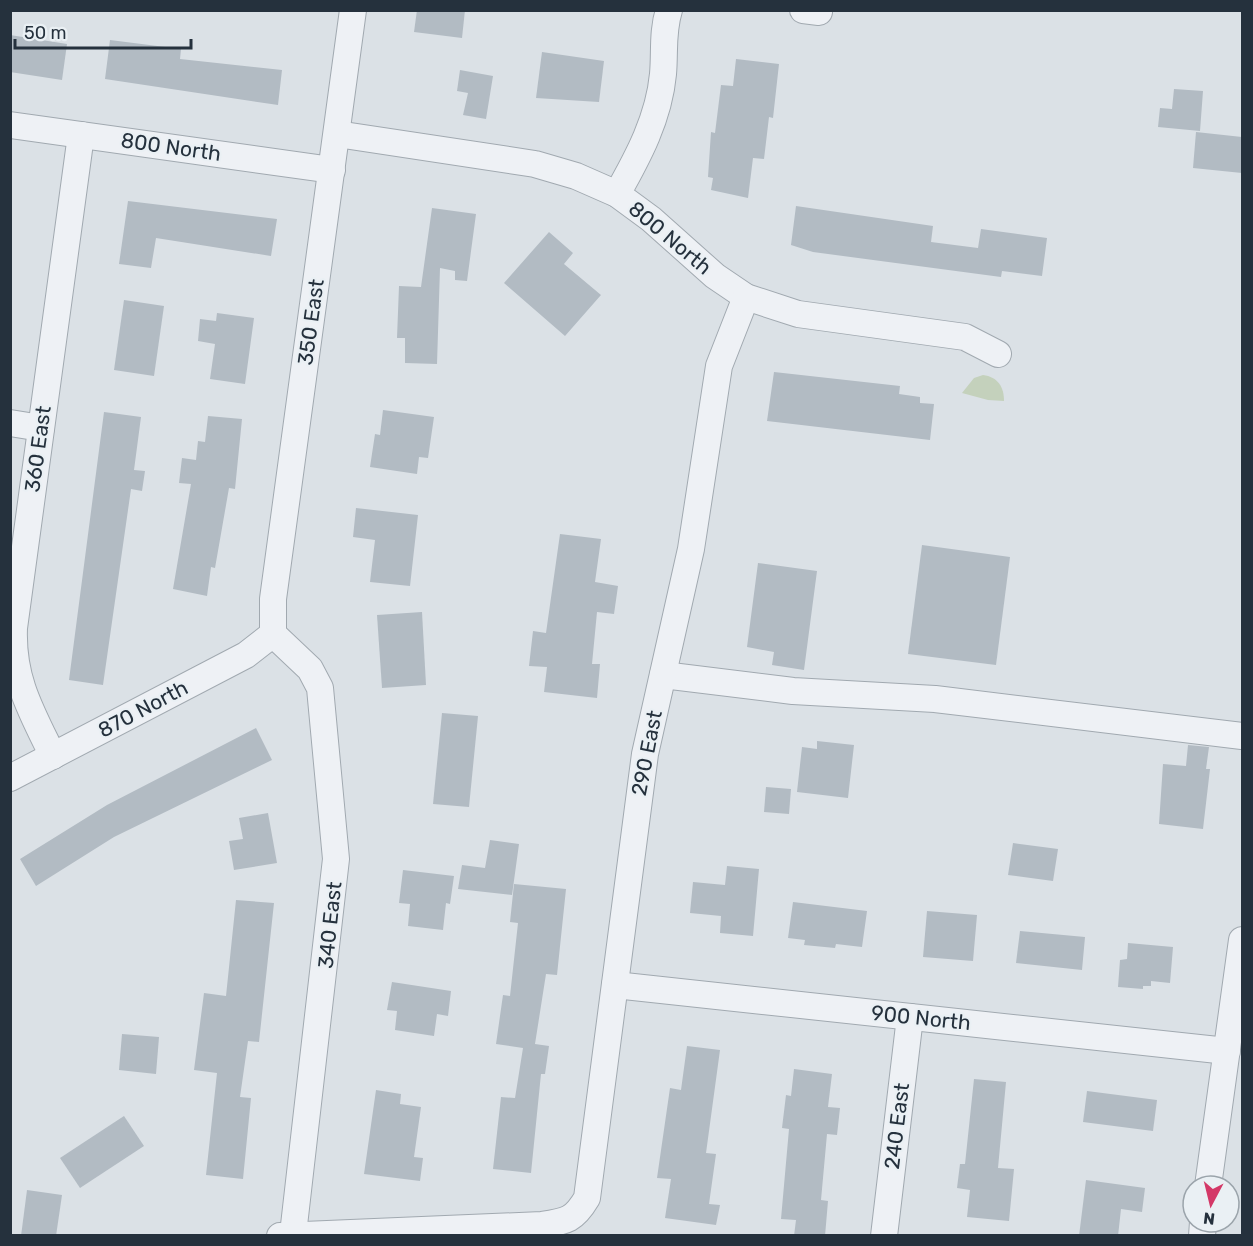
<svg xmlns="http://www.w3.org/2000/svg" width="1253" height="1246" viewBox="0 0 1253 1246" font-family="Rubik,sans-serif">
<rect width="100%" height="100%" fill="#dbe1e6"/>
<path fill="#c4d1bc" d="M 983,375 C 998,377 1004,387 1004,401 L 988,400 L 962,393 L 974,378 Z"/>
<g fill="#b2bbc3">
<path d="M 417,10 L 465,10 L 462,38 L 414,32 Z"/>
<path d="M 10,35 L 67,44 L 62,80 L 10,72 Z"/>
<path d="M 110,40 L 181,49 L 180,59 L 282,70 L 278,105 L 105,79 Z"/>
<path d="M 542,52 L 604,61 L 599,102 L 536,98 Z"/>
<path d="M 736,59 L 779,64 L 773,118 L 769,117 L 764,159 L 753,158 L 748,198 L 711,190 L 713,178 L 708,177 L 711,132 L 715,133 L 721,85 L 733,86 Z"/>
<path d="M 460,70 L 493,76 L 486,119 L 463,115 L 468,93 L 457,91 Z"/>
<path d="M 1174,89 L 1203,91 L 1200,131 L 1158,127 L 1160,108 L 1172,109 Z"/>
<path d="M 1196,132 L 1242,137 L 1242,173 L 1193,168 Z"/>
<path d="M 128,201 L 277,219 L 271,256 L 156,238 L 151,268 L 119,264 Z"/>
<path d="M 796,206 L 933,226 L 931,242 L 978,248 L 981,229 L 1047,238 L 1042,276 L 1002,271 L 1001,277 L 813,252 L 791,245 Z"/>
<path d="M 432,208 L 476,214 L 467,281 L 455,280 L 455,271 L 440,268 L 437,364 L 405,363 L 405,338 L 397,338 L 399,286 L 421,287 Z"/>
<path d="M 549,232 L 573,253 L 564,264 L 601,295 L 565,336 L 504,283 Z"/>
<path d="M 124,300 L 164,306 L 154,376 L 114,370 Z"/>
<path d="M 217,313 L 254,318 L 245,384 L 210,379 L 215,344 L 198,341 L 200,319 L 216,321 Z"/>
<path d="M 774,372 L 900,386 L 899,394 L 920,397 L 920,403 L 934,404 L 930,440 L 767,421 Z"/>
<path d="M 383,410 L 434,417 L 428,458 L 419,457 L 417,474 L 370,467 L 375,434 L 380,435 Z"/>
<path d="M 104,412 L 141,417 L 134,470 L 145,471 L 142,491 L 131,489 L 103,685 L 69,680 Z"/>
<path d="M 208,416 L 242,419 L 235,489 L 229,488 L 215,568 L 211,567 L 207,596 L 173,589 L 191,484 L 179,483 L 182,458 L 196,460 L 198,441 L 205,442 Z"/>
<path d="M 356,508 L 418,515 L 410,586 L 370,582 L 375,540 L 353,537 Z"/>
<path d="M 560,534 L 601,539 L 595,582 L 618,586 L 614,614 L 597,612 L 592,664 L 600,664 L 597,698 L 544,692 L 547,667 L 529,666 L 533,631 L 546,633 Z"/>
<path d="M 922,545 L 1010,557 L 996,665 L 908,654 Z"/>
<path d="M 758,563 L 817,571 L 804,670 L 772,665 L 774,652 L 747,647 Z"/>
<path d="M 422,612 L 426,685 L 382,688 L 377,615 Z"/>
<path d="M 442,713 L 478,716 L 469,807 L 433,804 Z"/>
<path d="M 256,728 L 272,760 L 114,837 L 36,886 L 20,859 L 107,805 Z"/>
<path d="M 817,741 L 854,745 L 848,798 L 797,792 L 802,747 L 817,749 Z"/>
<path d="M 1188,745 L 1209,747 L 1206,769 L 1210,769 L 1203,829 L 1159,824 L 1163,764 L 1186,766 Z"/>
<path d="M 766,787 L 791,789 L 789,814 L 764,812 Z"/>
<path d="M 268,813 L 277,863 L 234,870 L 229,841 L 243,839 L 239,818 Z"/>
<path d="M 490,840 L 519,844 L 512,895 L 458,889 L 462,865 L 485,868 Z"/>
<path d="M 1013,843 L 1058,849 L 1053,881 L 1008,875 Z"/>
<path d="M 727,866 L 759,869 L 753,936 L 720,933 L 721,916 L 690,913 L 693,882 L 725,885 Z"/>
<path d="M 403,870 L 454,876 L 450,904 L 446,903 L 443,930 L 408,926 L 410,904 L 399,903 Z"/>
<path d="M 514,884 L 566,889 L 557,975 L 546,974 L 535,1044 L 549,1046 L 545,1074 L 541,1074 L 531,1173 L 493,1169 L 501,1097 L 515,1098 L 523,1048 L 496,1044 L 503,995 L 510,996 L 518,923 L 510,922 Z"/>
<path d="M 236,900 L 274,903 L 259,1042 L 248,1041 L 240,1097 L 251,1098 L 243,1179 L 206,1175 L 217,1073 L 194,1070 L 204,993 L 226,996 Z"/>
<path d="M 793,902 L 867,911 L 862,947 L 836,944 L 835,948 L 804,945 L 805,940 L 788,938 Z"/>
<path d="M 927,911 L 977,915 L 973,961 L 923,957 Z"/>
<path d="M 1020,931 L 1085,937 L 1082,970 L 1016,963 Z"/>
<path d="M 1128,943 L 1173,947 L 1170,983 L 1151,981 L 1151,986 L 1143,986 L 1143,989 L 1118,987 L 1120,960 L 1127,959 Z"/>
<path d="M 392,982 L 451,991 L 448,1016 L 437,1014 L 434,1036 L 395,1030 L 397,1011 L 387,1010 Z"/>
<path d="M 122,1034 L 159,1037 L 156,1074 L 119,1070 Z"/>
<path d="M 687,1046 L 720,1050 L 706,1153 L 716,1154 L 709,1204 L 720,1205 L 716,1225 L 665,1218 L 671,1179 L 657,1178 L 670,1088 L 681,1090 Z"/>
<path d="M 794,1069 L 832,1074 L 828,1107 L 840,1108 L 837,1135 L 827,1134 L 821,1200 L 828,1201 L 825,1236 L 794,1236 L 796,1220 L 781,1219 L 789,1129 L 782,1128 L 786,1095 L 791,1096 Z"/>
<path d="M 974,1079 L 1006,1082 L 998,1168 L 1014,1169 L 1009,1221 L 967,1217 L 970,1190 L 957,1188 L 960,1164 L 965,1164 Z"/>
<path d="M 376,1090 L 401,1094 L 400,1104 L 421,1107 L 414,1157 L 423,1158 L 420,1181 L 364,1174 Z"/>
<path d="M 1087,1091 L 1157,1100 L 1153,1131 L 1083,1122 Z"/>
<path d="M 124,1116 L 144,1146 L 80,1188 L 60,1158 Z"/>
<path d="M 1086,1180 L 1145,1188 L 1142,1212 L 1121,1209 L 1118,1236 L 1079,1236 Z"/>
<path d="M 27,1190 L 62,1195 L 56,1236 L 21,1236 Z"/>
</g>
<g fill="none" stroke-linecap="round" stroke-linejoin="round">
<defs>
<g id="minor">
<path d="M 803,10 L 819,12"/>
<path d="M 10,125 L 332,170"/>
<path d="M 337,134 L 535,164 L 576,176 L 617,194 L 651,219 L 715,276 L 746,297 L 798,314 L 965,337 L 998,354"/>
<path d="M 617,194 C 638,157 659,118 663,74 C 665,52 662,32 669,10"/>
<path d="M 10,423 L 41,428"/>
<path d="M 273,634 L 273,599 L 353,10"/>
<path d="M 273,634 L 310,669 L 320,688 L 336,859 L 293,1234"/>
<path d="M 663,675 L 793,691 L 935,699 L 1242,736"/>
<path d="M 53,756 C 31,711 12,679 14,628 L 81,135"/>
<path d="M 10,778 L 246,655 L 273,634"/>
<path d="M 615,985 L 1227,1051"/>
<path d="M 1208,1186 L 1242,940"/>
<path d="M 280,1236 L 542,1225 C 567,1221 574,1220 587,1198 L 645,754 L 691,549 L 719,366 L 746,297"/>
<path d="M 884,1236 L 910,1017"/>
<path d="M 1202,1236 L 1203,1222"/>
</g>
</defs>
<use href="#minor" stroke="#a1a9b0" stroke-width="28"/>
<use href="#minor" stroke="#eef1f5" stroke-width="26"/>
</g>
<g text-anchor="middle" stroke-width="4.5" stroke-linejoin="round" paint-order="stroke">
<g font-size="21" fill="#25313d" stroke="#eaf0f4">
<text transform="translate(171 147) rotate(8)" y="7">800 North</text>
<text transform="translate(670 238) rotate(40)" y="7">800 North</text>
<text transform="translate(311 322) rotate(-82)" y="7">350 East</text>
<text transform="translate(38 449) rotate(-82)" y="7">360 East</text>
<text transform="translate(143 709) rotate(-28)" y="7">870 North</text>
<text transform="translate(647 753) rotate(-79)" y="7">290 East</text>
<text transform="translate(330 925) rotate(-84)" y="7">340 East</text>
<text transform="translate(921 1018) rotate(6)" y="7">900 North</text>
<text transform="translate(897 1126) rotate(-83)" y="7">240 East</text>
</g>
</g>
<rect width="1253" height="1246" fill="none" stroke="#25313d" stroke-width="24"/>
<g transform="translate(1211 1204) rotate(187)"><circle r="28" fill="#eaf0f4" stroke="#9ba4ab" stroke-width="1.5"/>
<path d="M0-4.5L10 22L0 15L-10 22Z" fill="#d43867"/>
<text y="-9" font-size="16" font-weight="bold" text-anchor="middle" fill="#25313d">N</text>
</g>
<path d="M15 39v9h176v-9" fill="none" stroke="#25313d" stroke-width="3"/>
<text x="24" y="39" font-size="18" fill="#25313d" stroke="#eaf0f4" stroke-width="4.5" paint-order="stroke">50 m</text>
</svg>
